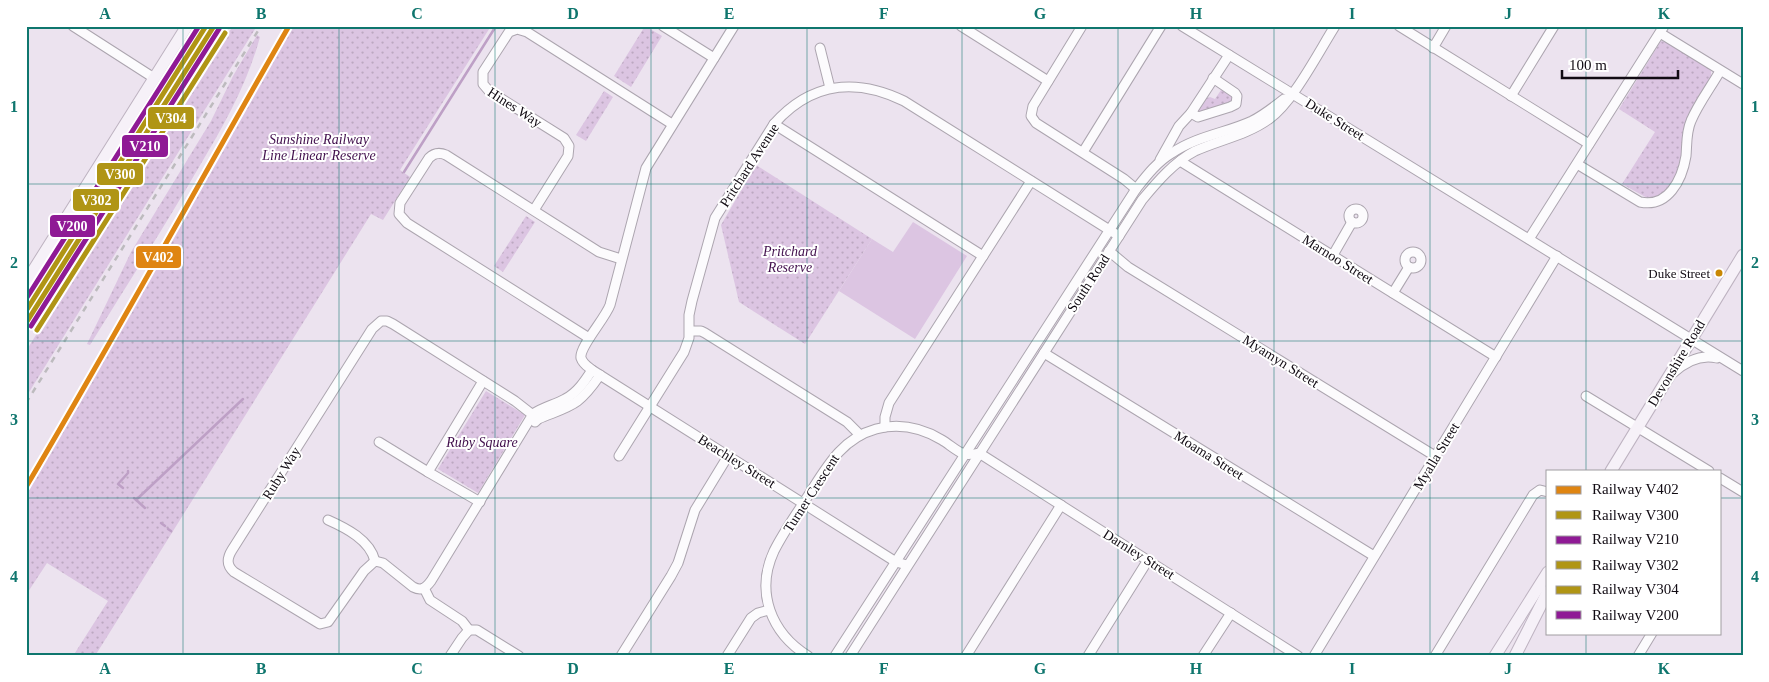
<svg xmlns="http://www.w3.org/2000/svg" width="1769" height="682" viewBox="0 0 1769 682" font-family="'Times New Roman',serif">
<defs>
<pattern id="grass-dots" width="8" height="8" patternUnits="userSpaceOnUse" patternTransform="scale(1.25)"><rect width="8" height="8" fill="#dcc5e2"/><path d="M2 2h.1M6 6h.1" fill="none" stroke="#bca8c1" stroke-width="1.8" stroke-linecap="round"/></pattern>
</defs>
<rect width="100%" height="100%" fill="#ece3ef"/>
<g fill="url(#grass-dots)">
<path d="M 197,26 L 204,26 L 26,308 L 26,297 Z"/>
<path d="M 233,26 L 257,26 L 26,397 L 26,351 L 147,158 Z"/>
<path d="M 291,26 L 491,26 L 400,170 L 410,177 L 383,220 L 371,214 L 95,656 L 73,656 L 108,601 L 47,563 L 26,595 L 26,492 L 78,407 L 193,199 Z"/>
<path d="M 645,26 L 662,36 L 631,87 L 614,76 Z"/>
<path d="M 257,35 L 260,37 C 247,85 224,125 199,167 C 164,228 126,286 90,345 L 87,344 L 131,252 L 211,121 L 233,76 Z"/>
<path d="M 1661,41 L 1666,42 L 1708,68 L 1711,71 L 1711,78 L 1682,154 L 1674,180 L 1661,196 L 1649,199 L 1622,184 L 1655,132 L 1619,109 Z"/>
<path d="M 1223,87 L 1232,93 L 1233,102 L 1200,114 L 1196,111 L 1205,99 L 1210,97 L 1215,99 Z"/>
<path d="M 604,91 L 613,97 L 586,141 L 576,135 Z"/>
<path d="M 756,165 L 872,239 L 805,344 L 739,302 L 721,225 Z"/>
<path d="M 526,216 L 535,222 L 503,272 L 494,266 Z"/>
<path d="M 486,391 L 525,415 L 478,493 L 438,469 Z"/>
</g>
<path fill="#dcc5e2" d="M 913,222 L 967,256 L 915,339 L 839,291 L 872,239 L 893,252 Z"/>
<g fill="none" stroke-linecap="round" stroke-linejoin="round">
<g stroke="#bea0c6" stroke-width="2.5">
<path d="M 404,172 L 496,26"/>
<path d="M 123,488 L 118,484 L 128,473 L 128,471"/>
<path d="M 134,498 L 145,508"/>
<path d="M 136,500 L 243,399"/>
<path d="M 161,523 L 165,526"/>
<path d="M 168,529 L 171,531"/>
</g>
<defs>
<g id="minor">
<path d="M 73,26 L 154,78"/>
<path d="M 663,26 L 714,58"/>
<path d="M 734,26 L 646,168 L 610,305 C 605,319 579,347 581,358 C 583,364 587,366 592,370 L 896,562 L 907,565"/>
<path d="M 961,26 L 1048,81"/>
<path d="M 1082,26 L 1033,106 L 1031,116 L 1036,123 L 1124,179 L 1136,189"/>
<path d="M 1182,26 L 1743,371"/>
<path d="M 1399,26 L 1589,144"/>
<path d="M 1660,33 L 1743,84"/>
<path d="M 820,48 L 830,88"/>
<path d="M 1433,48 L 1446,26"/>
<path d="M 1511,96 L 1554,26"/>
<path d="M 1191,113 L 1198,117 L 1230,107 L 1236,104 L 1237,96 L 1235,93 L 1213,78"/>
<path d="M 774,124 L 983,256"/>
<path d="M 1083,152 L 1161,26"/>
<path d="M 1160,160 L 1179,126 L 1191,113 L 1229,55"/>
<path d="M 1180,161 L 1496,357"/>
<path d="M 1577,164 L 1640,202 C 1668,208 1682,180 1686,156 C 1687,145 1686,132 1691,121 C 1698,104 1711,87 1720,71"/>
<circle cx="1356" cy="216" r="7"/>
<path d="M 534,210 L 568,156 L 569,146 L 564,138 L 489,91 L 483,84 L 483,72 L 509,32 L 517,29 L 527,32 L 672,124"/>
<path d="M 1529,239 L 1664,26"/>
<path d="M 1109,251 L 1128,267 L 1435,456"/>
<circle cx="1413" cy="260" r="8"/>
<path d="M 1333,255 L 1352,222"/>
<path d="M 1393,293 L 1409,267"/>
<path d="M 690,331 L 701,331 L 705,333 L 847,422 L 860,435"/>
<path d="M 589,338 L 407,223 L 399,214 L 400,203 L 429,158 C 434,153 439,152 446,155 L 599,252 L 621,259"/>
<path d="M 1044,353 L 1374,556"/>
<path d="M 1673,373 C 1685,362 1700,354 1717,358"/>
<path d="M 1586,396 L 1709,471"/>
<path d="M 538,419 L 515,401 L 393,324 L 387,321 L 381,321 L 372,329 L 232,550 C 227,558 226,565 234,572 L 320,624 L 328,622 L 364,571 L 375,561 L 383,563 L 413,587 C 421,591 425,589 431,581 L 533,414 C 543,407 554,405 565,399 C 577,393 585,381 592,370"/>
<path d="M 535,422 L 538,419 C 572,405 578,407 600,375"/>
<path d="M 885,427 L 885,417 L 889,403 L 1031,181"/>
<path d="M 379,442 L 428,472"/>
<path d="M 619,456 L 684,352 L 689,338 L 689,315 L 692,301 L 715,218 L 774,124 C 810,83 855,77 904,101 L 1119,236"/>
<path d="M 1720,478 L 1743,492"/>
<path d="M 480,502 L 428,472 L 483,381"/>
<path d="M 328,520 C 346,528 370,540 375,561"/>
<path d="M 424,588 L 430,600 L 462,621 L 469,630"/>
<path d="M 469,630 L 477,630 L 519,656"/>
<path d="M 450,656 L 462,638 L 469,630"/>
<path d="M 621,656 L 671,576 L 678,563 L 695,510 L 728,456"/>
<path d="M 727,656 L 751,618 L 758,613 L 769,610"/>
<path d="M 808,656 C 771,633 755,592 774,551 C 783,533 795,516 806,499 C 825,470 840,439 876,429 C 899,423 922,428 942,440 C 949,444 956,451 964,454 C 968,455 975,454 979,453 L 1298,656"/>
<path d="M 835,656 L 1136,189 C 1147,175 1157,162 1172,153 C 1197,136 1226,133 1252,121 C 1264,115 1274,107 1284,99"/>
<path d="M 850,656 L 1142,200 C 1157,182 1174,162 1195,151 C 1219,140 1247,135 1269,119 C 1293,102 1318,53 1335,26"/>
<path d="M 966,656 L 1061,505"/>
<path d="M 1088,656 L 1148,560"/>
<path d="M 1203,656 L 1231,613"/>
<path d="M 1314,656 L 1557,256"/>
<path d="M 1435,656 L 1533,495 L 1540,490 L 1548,492"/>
<path d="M 1638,656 L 1652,633"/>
</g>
<g id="major">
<path d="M 26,282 L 187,26"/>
<path d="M 1611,471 L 1743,255"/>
<path d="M 1495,656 L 1548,572"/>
<path d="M 1515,656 L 1548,591"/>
</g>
</defs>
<use href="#minor" stroke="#aca5af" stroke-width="11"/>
<use href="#major" stroke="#beb3c1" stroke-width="13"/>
<use href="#minor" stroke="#fcfbfd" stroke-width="9"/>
<use href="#major" stroke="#f6f1f8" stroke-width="11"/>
<path stroke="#bdbbbe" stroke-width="2.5" stroke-dasharray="6 6" stroke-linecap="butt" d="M 26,403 L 261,26"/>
<defs>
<path id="rail-1" d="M 26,487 C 116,335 201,179 289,26"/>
<path id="rail-2" d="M 26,323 L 214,26"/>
<path id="rail-3" d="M 31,326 L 219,29"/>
<path id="rail-4" d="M 26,311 L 206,26"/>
<path id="rail-5" d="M 37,330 L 225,33"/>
<path id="rail-6" d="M 26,299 L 199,26"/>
</defs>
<use href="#rail-1" stroke="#fff" stroke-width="9"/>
<use href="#rail-2" stroke="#fff" stroke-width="9"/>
<use href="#rail-3" stroke="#fff" stroke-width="9"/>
<use href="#rail-4" stroke="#fff" stroke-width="9"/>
<use href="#rail-5" stroke="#fff" stroke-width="9"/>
<use href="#rail-6" stroke="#fff" stroke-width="9"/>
<use href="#rail-1" stroke="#df8512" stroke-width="5"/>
<use href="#rail-2" stroke="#b09515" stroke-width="5"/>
<use href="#rail-3" stroke="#8f1a95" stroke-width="5"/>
<use href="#rail-4" stroke="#b09515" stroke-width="5"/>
<use href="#rail-5" stroke="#b09515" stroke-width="5"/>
<use href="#rail-6" stroke="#8f1a95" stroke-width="5"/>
</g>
<path fill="none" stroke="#0f766e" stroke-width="1" stroke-opacity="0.55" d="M 183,26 L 183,656M 339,26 L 339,656M 495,26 L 495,656M 651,26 L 651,656M 807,26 L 807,656M 962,26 L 962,656M 1118,26 L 1118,656M 1274,26 L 1274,656M 1430,26 L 1430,656M 1586,26 L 1586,471M 26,184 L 1743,184M 26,341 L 1743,341M 26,498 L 1548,498M 1720,498 L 1743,498M 1586,633 L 1586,656"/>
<circle fill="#c98704" stroke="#fff" stroke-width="2" cx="1719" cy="273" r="4.5"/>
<g text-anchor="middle" stroke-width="4" stroke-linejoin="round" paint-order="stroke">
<g font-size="13" fill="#110b13" stroke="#fff" text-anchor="end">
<text x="1710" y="278">Duke Street</text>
</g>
<g font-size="14" fill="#110b13" stroke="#fff">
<text transform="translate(515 107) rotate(33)" y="5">Hines Way</text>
<text transform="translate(1335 119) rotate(32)" y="5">Duke Street</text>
<text transform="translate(749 165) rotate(-57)" y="5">Pritchard Avenue</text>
<text transform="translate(1338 259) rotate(32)" y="5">Marnoo Street</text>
<text transform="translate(1088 283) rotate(-57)" y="5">South Road</text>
<text transform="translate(1281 361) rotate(32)" y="5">Myamyn Street</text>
<text transform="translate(1676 363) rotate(-59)" y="5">Devonshire Road</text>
<text transform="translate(1209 455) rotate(32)" y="5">Moama Street</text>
<text transform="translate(1436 456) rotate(-59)" y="5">Myalla Street</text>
<text transform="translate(737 461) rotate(32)" y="5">Beachley Street</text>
<text transform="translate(281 473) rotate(-58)" y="5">Ruby Way</text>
<text transform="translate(811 493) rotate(-57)" y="5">Turner Crescent</text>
<text transform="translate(1139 554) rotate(32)" y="5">Darnley Street</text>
</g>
<g font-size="14" font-style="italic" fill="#410f4c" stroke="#fff">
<text x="319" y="144">Sunshine Railway<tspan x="319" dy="16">Line Linear Reserve</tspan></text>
<text x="790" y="256">Pritchard<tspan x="790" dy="16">Reserve</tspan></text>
<text x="482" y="447">Ruby Square</text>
</g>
</g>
<g stroke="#fff" stroke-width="2">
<rect x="147" y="106" width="48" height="24" rx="5" fill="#b09515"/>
<rect x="121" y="134" width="48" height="24" rx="5" fill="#8f1a95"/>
<rect x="96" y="162" width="48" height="24" rx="5" fill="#b09515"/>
<rect x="72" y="188" width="48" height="24" rx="5" fill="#b09515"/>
<rect x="49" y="214" width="47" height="24" rx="5" fill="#8f1a95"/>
<rect x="135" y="245" width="47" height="24" rx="5" fill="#df8512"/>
</g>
<g font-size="14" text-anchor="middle" font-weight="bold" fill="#fff">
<text x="171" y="123">V304</text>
<text x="145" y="151">V210</text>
<text x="120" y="179">V300</text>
<text x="96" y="205">V302</text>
<text x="72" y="231">V200</text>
<text x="158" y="262">V402</text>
</g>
<rect width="1769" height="682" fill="none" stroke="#ffffff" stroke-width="55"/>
<rect x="1546" y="470" width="175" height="165" fill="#ffffff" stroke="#a09da1"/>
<rect x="1556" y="486" width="25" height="8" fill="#df8512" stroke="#a09da1"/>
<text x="1592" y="494" font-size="15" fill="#110b13">Railway V402</text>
<rect x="1556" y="511" width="25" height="8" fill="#b09515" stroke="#a09da1"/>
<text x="1592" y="520" font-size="15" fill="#110b13">Railway V300</text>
<rect x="1556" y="536" width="25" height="8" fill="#8f1a95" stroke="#a09da1"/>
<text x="1592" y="544" font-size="15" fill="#110b13">Railway V210</text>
<rect x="1556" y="561" width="25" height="8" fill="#b09515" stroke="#a09da1"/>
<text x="1592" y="570" font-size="15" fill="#110b13">Railway V302</text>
<rect x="1556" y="586" width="25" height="8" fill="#b09515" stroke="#a09da1"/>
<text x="1592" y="594" font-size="15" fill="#110b13">Railway V304</text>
<rect x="1556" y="611" width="25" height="8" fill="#8f1a95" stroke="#a09da1"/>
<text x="1592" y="620" font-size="15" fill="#110b13">Railway V200</text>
<path d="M1562 70v8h116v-8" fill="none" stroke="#110b13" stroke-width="2.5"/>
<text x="1569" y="70" font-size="15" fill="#110b13" stroke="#ffffff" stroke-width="4" paint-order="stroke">100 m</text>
<rect x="28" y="28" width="1714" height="626" fill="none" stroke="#0f766e" stroke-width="2"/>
<g font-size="16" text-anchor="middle" font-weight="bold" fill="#0f766e">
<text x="105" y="19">A</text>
<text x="261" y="19">B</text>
<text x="417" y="19">C</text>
<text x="573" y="19">D</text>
<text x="729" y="19">E</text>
<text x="884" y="19">F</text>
<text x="1040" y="19">G</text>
<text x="1196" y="19">H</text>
<text x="1352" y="19">I</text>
<text x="1508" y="19">J</text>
<text x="1664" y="19">K</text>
<text x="14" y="112">1</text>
<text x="1755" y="112">1</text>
<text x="14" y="268">2</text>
<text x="1755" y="268">2</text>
<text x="14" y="425">3</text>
<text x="1755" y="425">3</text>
<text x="14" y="582">4</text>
<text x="1755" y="582">4</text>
<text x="105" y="674">A</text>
<text x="261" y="674">B</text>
<text x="417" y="674">C</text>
<text x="573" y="674">D</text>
<text x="729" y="674">E</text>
<text x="884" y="674">F</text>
<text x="1040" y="674">G</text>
<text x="1196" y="674">H</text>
<text x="1352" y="674">I</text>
<text x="1508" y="674">J</text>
<text x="1664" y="674">K</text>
</g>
</svg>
